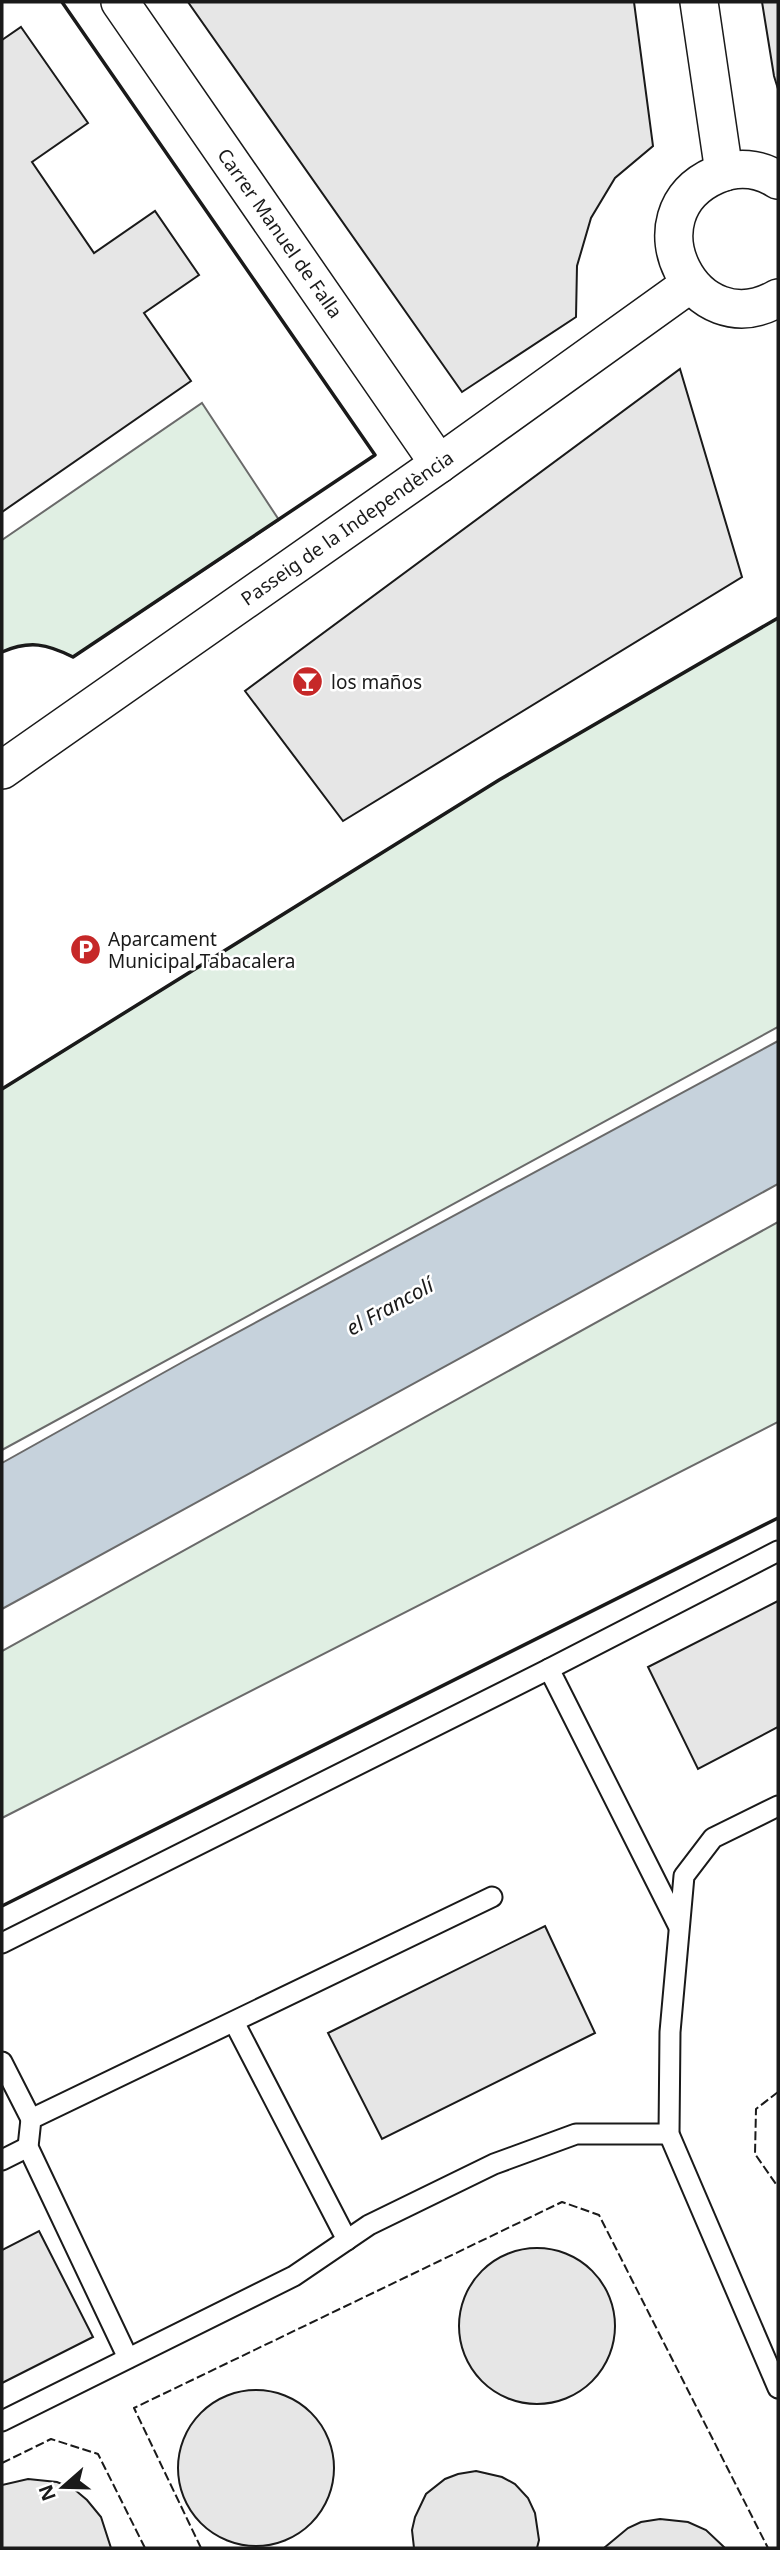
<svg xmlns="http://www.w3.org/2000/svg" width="780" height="2550" viewBox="0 0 780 2550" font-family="'Noto Sans',sans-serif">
<rect width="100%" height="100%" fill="#fff"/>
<g fill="#e0efe3" stroke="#6a6a6a" stroke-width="2">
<path d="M 202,403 L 279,520 L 73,657 C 47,644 30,640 2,652 L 2,540 Z"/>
<path d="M 778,618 L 778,1027 L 2,1450 L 2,1089 L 499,780 Z"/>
<path d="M 778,1222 L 778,1422 L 2,1818 L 2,1651 Z"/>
</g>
<path fill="#c6d2dc" stroke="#6a6a6a" stroke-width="2" d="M 778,1041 L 778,1184 L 2,1609 L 2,1463 L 188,1359 Z"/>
<g fill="#e6e6e6" stroke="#1a1a1a" stroke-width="2">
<path d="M 188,2 L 634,2 L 653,146 L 615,178 L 591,218 L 577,266 L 576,317 L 462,392 Z"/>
<path d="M 762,2 L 778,2 L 778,89 L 774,76 Z"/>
<path d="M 21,27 L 88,123 L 32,162 L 94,253 L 155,211 L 199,275 L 144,313 L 191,381 L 2,512 L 2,40 Z"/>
<path d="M 680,369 L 742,577 L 343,821 L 245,691 Z"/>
<path d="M 778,1601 L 778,1727 L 698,1769 L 648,1667 Z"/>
<path d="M 545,1926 L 595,2033 L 382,2139 L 328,2033 Z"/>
<path d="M 39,2231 L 93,2337 L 2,2383 L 2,2250 Z"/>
<circle cx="537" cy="2326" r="78"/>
<circle cx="256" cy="2468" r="78"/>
<path d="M 476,2471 L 502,2477 L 515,2484 L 528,2498 L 535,2513 L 539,2540 L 537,2548 L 414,2548 L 412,2530 L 415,2517 L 426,2494 L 445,2479 L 458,2474 Z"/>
<path d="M 28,2479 L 57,2482 L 74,2489 L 87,2500 L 101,2517 L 111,2548 L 2,2548 L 2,2485 Z"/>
<path d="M 660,2519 L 688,2522 L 706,2530 L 725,2548 L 604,2548 L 628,2528 L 641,2522 Z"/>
</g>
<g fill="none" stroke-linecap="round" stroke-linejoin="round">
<defs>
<g id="service">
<path d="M 778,1806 L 713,1838 L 684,1876 L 670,2032 L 669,2134 L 778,2388"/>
<path d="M 678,1925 L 549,1669 L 778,1551"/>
<path d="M 2,1943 L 549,1669"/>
<path d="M 234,2022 L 347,2240"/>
<path d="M 2,2062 L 31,2119"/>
<path d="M 2,2160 L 28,2147"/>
<path d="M 128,2358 L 28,2147 L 31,2119 L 492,1897"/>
<path d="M 2,2421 L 294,2276 L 369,2225 L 494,2164 L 576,2134 L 669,2134"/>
</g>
<g id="minor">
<path d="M 120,2 L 439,464"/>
<path d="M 699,2 L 724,172"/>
<path d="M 778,180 C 759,168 737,166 716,175 C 627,214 694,347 778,298"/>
<path d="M 2,770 L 439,464 L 690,284"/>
</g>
</defs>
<use href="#service" stroke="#1a1a1a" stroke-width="23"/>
<use href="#minor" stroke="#1a1a1a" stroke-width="40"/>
<use href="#service" stroke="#fff" stroke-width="19"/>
<use href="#minor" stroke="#fff" stroke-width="37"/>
<g stroke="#1a1a1a" stroke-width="2" stroke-dasharray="9 3.5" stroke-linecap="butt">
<path d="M 778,2092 L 756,2109 L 755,2154 L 778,2187"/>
<path d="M 2,2463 L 51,2439 L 98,2454 L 145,2548"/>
<path d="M 201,2548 L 134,2408 L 562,2202 L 599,2215 L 768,2548"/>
</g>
<g stroke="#1a1a1a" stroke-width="3.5">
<path d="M 2,652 C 30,640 47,644 73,657 L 375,455 L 62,2"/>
<path d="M 2,1089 L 499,780 L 778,618"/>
<path d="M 2,1906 L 778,1518"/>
</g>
</g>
<defs>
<symbol id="bar-disc" viewBox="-11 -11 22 22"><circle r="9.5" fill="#c62828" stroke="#fff"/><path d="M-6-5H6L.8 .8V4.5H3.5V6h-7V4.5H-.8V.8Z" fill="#fff"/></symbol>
<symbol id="parking-disc" viewBox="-11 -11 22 22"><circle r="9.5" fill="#c62828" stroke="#fff"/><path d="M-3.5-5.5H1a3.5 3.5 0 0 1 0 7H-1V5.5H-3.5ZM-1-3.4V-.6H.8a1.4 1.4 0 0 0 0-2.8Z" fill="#fff"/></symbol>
</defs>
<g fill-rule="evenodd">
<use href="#bar-disc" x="290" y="664" width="35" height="35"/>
<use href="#parking-disc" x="68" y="932" width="35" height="35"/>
</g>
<g text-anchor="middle" stroke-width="5" stroke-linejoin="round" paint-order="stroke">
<g font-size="19" fill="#1a1a1a" stroke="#fff">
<text transform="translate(280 233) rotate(55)" y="7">Carrer Manuel de Falla</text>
<text transform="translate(347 528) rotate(-35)" y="7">Passeig de la Independència</text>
</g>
<g font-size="19" fill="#1a1a1a" stroke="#fff" text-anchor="start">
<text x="331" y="689">los maños</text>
<text x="108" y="946">Aparcament<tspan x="108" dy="22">Municipal Tabacalera</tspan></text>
</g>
<g font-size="21" font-style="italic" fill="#1a1a1a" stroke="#fff">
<text transform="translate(390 1307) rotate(-29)" y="7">el Francolí</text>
</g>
</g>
<rect width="780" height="2550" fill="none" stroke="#1a1a1a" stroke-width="7"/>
<g transform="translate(63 2487) rotate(250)" stroke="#ffffff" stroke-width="5" paint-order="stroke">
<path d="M0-5L12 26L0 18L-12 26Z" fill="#1a1a1a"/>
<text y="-10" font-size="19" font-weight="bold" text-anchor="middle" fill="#1a1a1a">N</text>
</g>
</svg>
